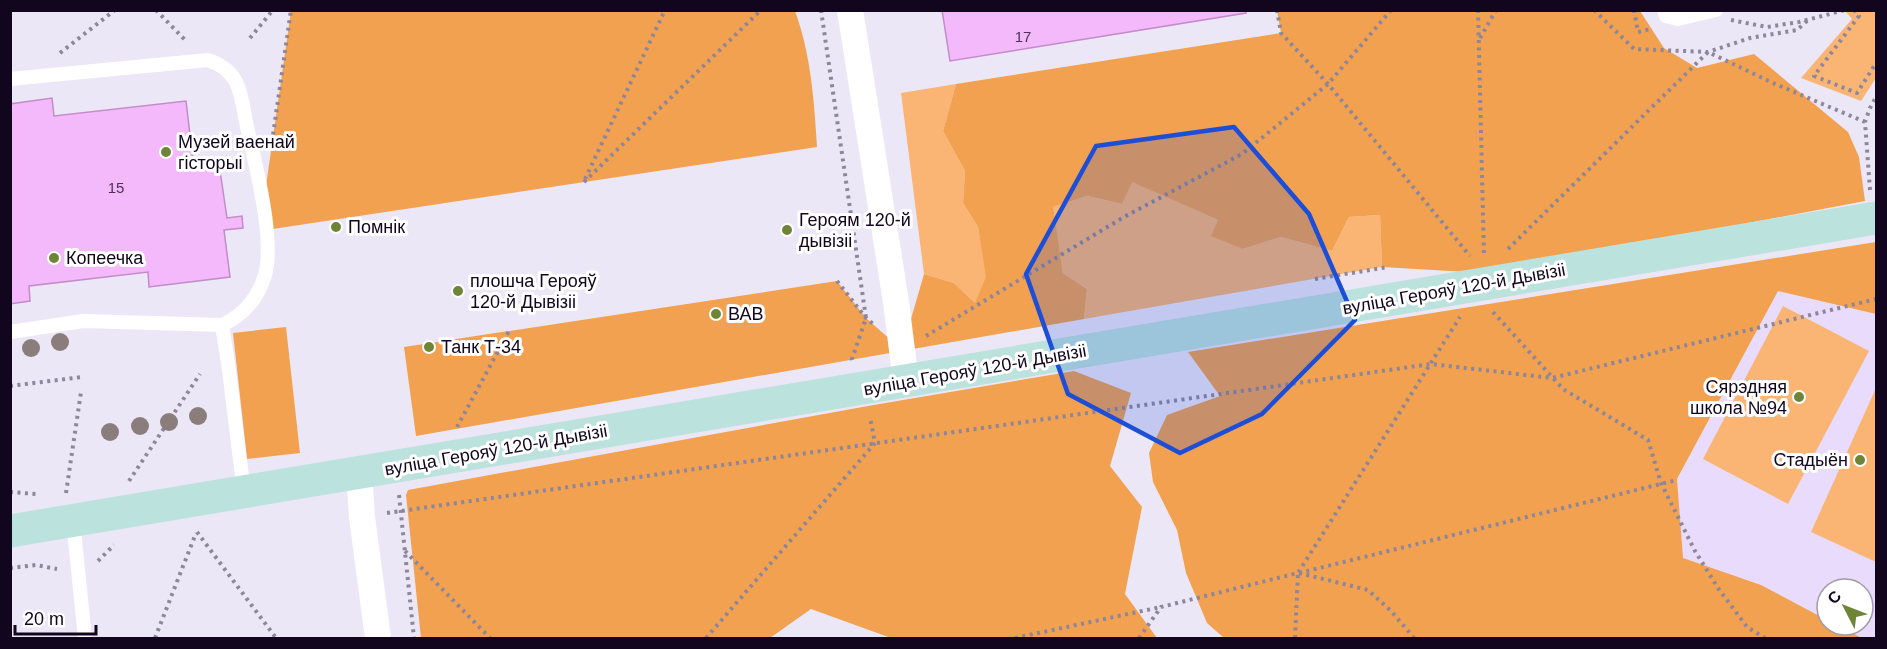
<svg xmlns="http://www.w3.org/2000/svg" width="1887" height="649" viewBox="0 0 1887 649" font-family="Helvetica,sans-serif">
<rect width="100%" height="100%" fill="#ece7f6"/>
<path fill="#e8dbfc" d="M 1778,291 L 1876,314 L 1876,638 L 1862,638 L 1837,625 L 1863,625 L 1863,589 L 1827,589 L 1827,620 L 1761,585 L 1682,558 L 1677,480 Z"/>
<g fill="#fab575">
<path d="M 1845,11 L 1876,11 L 1876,78 L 1861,101 L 1801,78 L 1852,19 Z"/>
<path d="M 956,84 L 943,131 L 965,171 L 963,203 L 978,227 L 987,277 L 976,304 L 954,283 L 924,274 L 901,93 Z"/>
<path d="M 1131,181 L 1218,220 L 1243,249 L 1281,237 L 1332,251 L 1349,217 L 1380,215 L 1382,267 L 1084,319 L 1087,289 L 1063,273 L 1052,207 L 1087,196 L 1122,204 Z"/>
<path d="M 1783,306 L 1869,351 L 1788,504 L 1703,459 Z"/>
<path d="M 1876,388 L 1876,562 L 1811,532 Z"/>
</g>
<g fill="#f2a151">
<path d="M 291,11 L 795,11 C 811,55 814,100 817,147 L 266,230 L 266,186 Z"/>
<path d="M 1277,11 L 1640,11 L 1664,48 L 1697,68 L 1754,54 L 1848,132 L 1859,157 L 1865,201 L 1484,273 L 1382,267 L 1380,215 L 1349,217 L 1332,251 L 1281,237 L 1243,249 L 1211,236 L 1218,220 L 1132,182 L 1122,204 L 1087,196 L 1053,207 L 1063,273 L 1087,289 L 1084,319 L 416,436 L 404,347 L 837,281 L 866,318 L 902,350 L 924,274 L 954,283 L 975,303 L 986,277 L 978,227 L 963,203 L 965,171 L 943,131 L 956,84 L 1281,33 Z"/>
<path d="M 1876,242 L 1876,314 L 1778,291 L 1677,479 L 1683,558 L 1761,585 L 1827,620 L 1827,625 L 1837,625 L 1862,638 L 1224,638 L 1207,623 L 1186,573 L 1177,530 L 1153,482 L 1149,453 L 1167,415 L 1220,396 L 1188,352 Z"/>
<path d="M 286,327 L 300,453 L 247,459 L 233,333 Z"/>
<path d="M 1074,371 L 1131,393 L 1110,466 L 1142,507 L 1125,594 L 1157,638 L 891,638 L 811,609 L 770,638 L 421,638 L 406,495 L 408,490 L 868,406 Z"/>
</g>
<g fill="#f3b9fa" stroke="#c38bca" stroke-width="1.5">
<path d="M 942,10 L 1246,10 L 1246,13 L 950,61 Z"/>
<path d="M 52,98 L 54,116 L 186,101 L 193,160 L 218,157 L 227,218 L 242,216 L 243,228 L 224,230 L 230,277 L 149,287 L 148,272 L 29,286 L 30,301 L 10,304 L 10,104 Z"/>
</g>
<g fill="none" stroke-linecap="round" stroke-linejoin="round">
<g stroke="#8e8699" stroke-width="4" stroke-dasharray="3 4.5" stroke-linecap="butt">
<path d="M 156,10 L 187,42"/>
<path d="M 821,10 L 866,318 L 852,359 L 853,361"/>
<path d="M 1277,10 L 1281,33 L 1328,84 L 1470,256"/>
<path d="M 1478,10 L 1484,256"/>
<path d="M 1594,10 L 1634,49 L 1708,52 L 1750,38 L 1797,30 L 1808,20"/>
<path d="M 1634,10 L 1638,32 L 1651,29"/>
<path d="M 1854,10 L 1859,16 L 1814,76 L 1857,93 L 1876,63"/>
<path d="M 1731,20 L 1767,27 L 1799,22 L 1845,10"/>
<path d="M 250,38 L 273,10"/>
<path d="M 1480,38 L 1496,10"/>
<path d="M 60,53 L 115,10"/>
<path d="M 272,142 L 291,10"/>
<path d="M 585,179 L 665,10"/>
<path d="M 584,182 L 761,10"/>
<path d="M 1870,190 L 1865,122 L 1870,108 L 1876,97"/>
<path d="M 1508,249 L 1708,52 L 1773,83 L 1865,122"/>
<path d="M 1315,279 L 1388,267"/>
<path d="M 837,281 L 866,318 L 873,324"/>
<path d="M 1493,312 L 1563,389 L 1648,440 L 1661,483 L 1695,551 L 1718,588 L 1747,627 L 1765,638"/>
<path d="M 926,336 L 1124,217 L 1242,154 L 1328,84 L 1391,10"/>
<path d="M 10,386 L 82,377"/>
<path d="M 457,427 L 509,331"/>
<path d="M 129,481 L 200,374"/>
<path d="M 10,492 L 36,494"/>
<path d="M 66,493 L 81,392"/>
<path d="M 399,495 L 414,638"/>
<path d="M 387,513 L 1431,364 L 1552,378 L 1876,299"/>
<path d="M 197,532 L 276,638"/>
<path d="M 405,551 L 490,638"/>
<path d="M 98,561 L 114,545"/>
<path d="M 10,568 L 36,565 L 57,569"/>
<path d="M 1299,573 L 1677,480"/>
<path d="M 1299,573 L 1368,590 L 1391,611 L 1414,638"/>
<path d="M 155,638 L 196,533"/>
<path d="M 706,638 L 875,443 L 870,417"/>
<path d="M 1015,638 L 1161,607"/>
<path d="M 1139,638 L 1161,607 L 1298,573 L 1460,317"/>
<path d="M 1295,638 L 1298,573"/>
</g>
<g stroke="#fff" stroke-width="14">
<path d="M 1664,10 L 1666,16 L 1678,19 L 1716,10"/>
<path d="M 10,79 L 208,60 C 220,64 230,70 236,82 C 243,96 244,115 248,131 C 256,167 275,240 265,275 C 258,298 244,315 222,325 L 83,321 L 10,332"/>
<path d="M 222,325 L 229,370 L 244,493"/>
<path d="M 73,521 L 85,638"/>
</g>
<g stroke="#fff" stroke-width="26">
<path d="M 850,10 L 896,302 L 906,382"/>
<path d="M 359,473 L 362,517 L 378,638"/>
</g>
<path stroke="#bce2dd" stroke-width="33" d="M 10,531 L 1876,218"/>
</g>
<g fill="#8a7d7b">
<circle cx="60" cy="342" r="9"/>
<circle cx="31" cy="348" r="9"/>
<circle cx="198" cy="416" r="9"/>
<circle cx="169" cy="422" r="9"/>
<circle cx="140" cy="426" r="9"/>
<circle cx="110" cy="432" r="9"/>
</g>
<path fill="#1d4ed8" fill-opacity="0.2" stroke="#1d4ed8" stroke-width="4.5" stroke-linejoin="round" d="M 1234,127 L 1309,214 L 1355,320 L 1262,414 L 1180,453 L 1068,394 L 1026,274 L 1096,146 Z"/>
<g fill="#6e8436" stroke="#fff" stroke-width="2">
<circle cx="166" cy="152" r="6"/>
<circle cx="336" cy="227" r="6"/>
<circle cx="787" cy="230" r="6"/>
<circle cx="54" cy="258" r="6"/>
<circle cx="458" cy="291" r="6"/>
<circle cx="716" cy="314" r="6"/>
<circle cx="429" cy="347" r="6"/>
<circle cx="1799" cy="397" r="6"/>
<circle cx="1860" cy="460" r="6"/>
</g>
<g text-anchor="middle" stroke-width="6" stroke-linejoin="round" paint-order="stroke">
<g font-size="15" fill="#4a3356">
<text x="1023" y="42">17</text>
<text x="116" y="193">15</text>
</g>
<g font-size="18" fill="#12061f" stroke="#fff" text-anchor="start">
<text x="178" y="148">Музей ваенай<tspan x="178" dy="21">гісторыі</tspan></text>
<text x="799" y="226">Героям 120-й<tspan x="799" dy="21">дывізіі</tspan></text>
<text x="348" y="233">Помнік</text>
<text x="66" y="264">Копеечка</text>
<text x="470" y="287">плошча Герояў<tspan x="470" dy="21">120-й Дывізіі</tspan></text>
<text x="728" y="320">ВАВ</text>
<text x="441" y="353">Танк Т-34</text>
<text x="1787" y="393" text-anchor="end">Сярэдняя<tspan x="1787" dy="21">школа №94</tspan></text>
<text x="1848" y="466" text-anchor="end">Стадыён</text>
</g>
<g font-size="18" fill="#12061f" stroke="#fff">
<text transform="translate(1454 289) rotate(-10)" y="6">вуліца Герояў 120-й Дывізіі</text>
<text transform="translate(975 370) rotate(-10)" y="6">вуліца Герояў 120-й Дывізіі</text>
<text transform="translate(496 450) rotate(-10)" y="6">вуліца Герояў 120-й Дывізіі</text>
</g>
</g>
<rect width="1887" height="649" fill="none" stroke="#12061f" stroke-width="24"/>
<g transform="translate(1845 607) rotate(312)"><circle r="28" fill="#ffffff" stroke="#a09ba5" stroke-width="1.5"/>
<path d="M0-4.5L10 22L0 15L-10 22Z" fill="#6e8436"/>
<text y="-9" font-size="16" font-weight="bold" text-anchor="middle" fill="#12061f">С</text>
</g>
<path d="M15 625v9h81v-9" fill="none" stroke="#12061f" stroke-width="3"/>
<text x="24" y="625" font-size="18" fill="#12061f" stroke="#ffffff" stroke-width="4.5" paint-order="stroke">20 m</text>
</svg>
